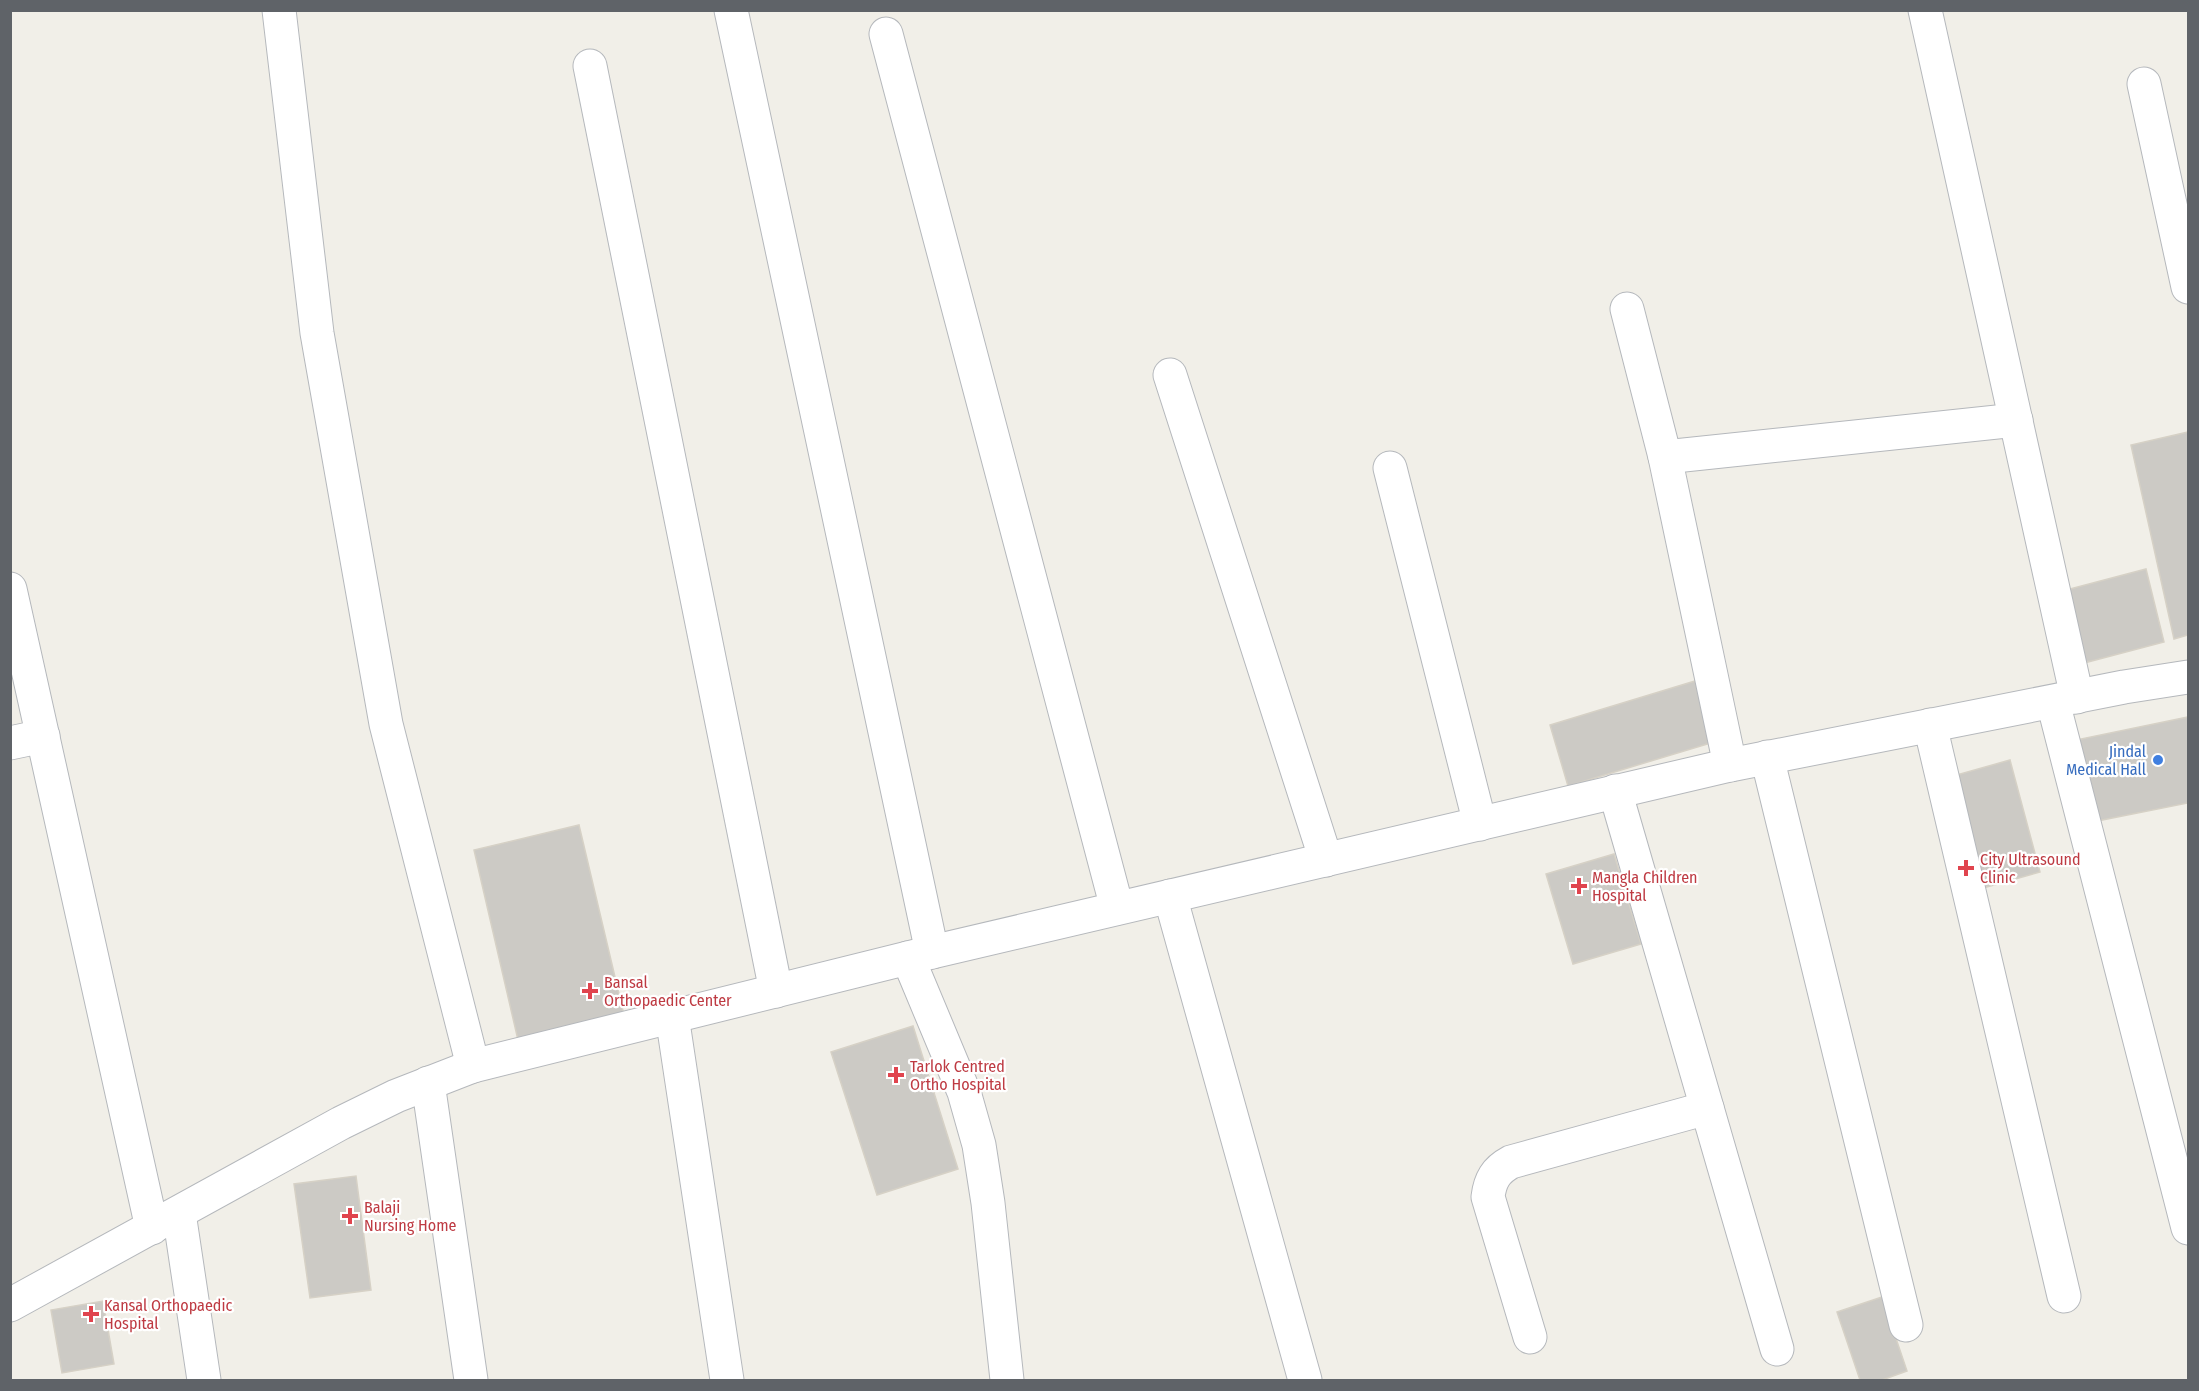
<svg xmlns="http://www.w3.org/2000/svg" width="2199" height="1391" viewBox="0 0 2199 1391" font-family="'Fira Sans Condensed',sans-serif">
<rect width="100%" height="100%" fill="#f1efe8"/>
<g fill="#cccac5" stroke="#d6d1c6" stroke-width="1.5">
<path d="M 2188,432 L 2188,635 L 2174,639 L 2131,445 Z"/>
<path d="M 2146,569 L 2164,642 L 2084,663 L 2066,590 Z"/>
<path d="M 1695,681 L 1714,742 L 1568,786 L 1550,725 Z"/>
<path d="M 2188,717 L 2188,803 L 2092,822 L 2076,740 Z"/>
<path d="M 2010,760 L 2040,872 L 1983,888 L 1953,776 Z"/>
<path d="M 579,825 L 624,1015 L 518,1040 L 474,850 Z"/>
<path d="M 1614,854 L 1641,944 L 1573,964 L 1546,874 Z"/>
<path d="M 913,1026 L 958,1169 L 877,1195 L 831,1052 Z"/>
<path d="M 356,1176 L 371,1290 L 310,1298 L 294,1184 Z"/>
<path d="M 1882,1297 L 1907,1371 L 1882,1380 L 1860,1380 L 1837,1312 Z"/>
<path d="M 103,1301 L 114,1364 L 62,1373 L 51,1310 Z"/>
</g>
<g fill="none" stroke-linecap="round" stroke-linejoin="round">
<defs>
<g id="minor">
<path d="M 279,10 L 317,333 L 386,724 L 473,1066"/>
<path d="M 731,10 L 932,952"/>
<path d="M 1925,10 L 2077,697"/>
<path d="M 886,34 L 1117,908"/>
<path d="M 590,66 L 776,991"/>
<path d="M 2144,84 L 2188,287"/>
<path d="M 1627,309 L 1665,457 L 1730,765"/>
<path d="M 1170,375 L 1326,860"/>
<path d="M 1665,457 L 2016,420"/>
<path d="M 1390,468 L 1480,824"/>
<path d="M 10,589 L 152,1228"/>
<path d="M 2053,702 L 2188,1228"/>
<path d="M 1930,725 L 2064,1296"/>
<path d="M 10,743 L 43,736"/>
<path d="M 1767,757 L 1906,1325"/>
<path d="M 1615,791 L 1777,1349"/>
<path d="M 1170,896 L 1305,1380"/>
<path d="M 908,958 L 964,1092 L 979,1145 L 988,1203 L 1007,1380"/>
<path d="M 672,1016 L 727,1380"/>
<path d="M 428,1083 L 471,1380"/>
<path d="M 179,1213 L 204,1380"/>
<path d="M 1530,1337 L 1488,1197 C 1490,1180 1496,1170 1511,1162 L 1707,1108"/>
</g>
<path id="tertiary" d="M 10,1305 L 341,1123 L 396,1096 L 473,1066 L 932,952 L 1730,765 L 2124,687 L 2188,677"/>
</defs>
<use href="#minor" stroke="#b5b8bc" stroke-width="35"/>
<use href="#tertiary" stroke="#b5b8bc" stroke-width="35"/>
<use href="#minor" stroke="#fff" stroke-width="33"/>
<use href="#tertiary" stroke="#fff" stroke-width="33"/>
</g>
<circle fill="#3f7fe0" stroke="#fff" stroke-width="2" cx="2158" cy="760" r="6"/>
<g fill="#e0444e" stroke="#fff" stroke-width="2">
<path d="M1963 859h6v6h6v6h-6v6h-6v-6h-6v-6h6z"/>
<path d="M1576 877h6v6h6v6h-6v6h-6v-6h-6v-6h6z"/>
<path d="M587 982h6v6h6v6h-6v6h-6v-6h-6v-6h6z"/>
<path d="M893 1066h6v6h6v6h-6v6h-6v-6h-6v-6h6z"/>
<path d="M347 1207h6v6h6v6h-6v6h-6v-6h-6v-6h6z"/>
<path d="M88 1305h6v6h6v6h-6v6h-6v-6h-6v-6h6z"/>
</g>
<g text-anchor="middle" stroke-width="4.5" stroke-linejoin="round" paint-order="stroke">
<g font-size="16" fill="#366cbe" stroke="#fff" text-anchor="end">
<text x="2146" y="757">Jindal<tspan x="2146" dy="18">Medical Hall</tspan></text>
</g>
<g font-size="16" fill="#be3a42" stroke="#fff" text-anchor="start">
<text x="1980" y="865">City Ultrasound<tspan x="1980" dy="18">Clinic</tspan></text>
<text x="1592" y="883">Mangla Children<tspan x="1592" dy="18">Hospital</tspan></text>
<text x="604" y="988">Bansal<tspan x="604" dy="18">Orthopaedic Center</tspan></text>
<text x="910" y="1072">Tarlok Centred<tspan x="910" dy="18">Ortho Hospital</tspan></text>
<text x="364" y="1213">Balaji<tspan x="364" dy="18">Nursing Home</tspan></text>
<text x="104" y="1311">Kansal Orthopaedic<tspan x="104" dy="18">Hospital</tspan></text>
</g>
</g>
<rect width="2199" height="1391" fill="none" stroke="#5f6368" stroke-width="24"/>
</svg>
